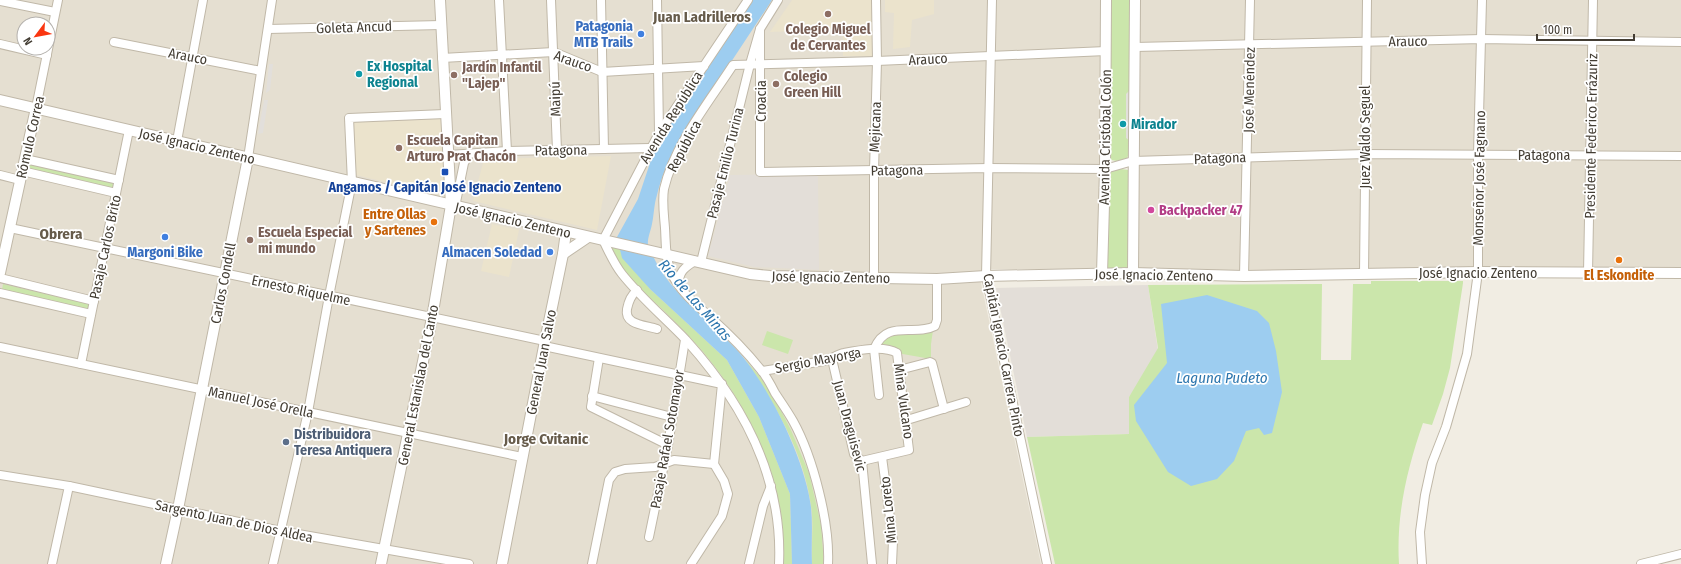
<svg xmlns="http://www.w3.org/2000/svg" width="1681" height="564" viewBox="0 0 1681 564" font-family="'Fira Sans Condensed',sans-serif">
<rect width="100%" height="100%" fill="#f1ede3"/>
<g fill="#e5dfd1" fill-rule="evenodd">
<path d="M 0,0 L 1101,0 L 1099,269 L 982,269 L 981,283 L 1041,564 L 0,564 ZM 24,24 L 48,24 L 48,48 L 24,48 Z"/>
<path d="M 1139,0 L 1681,0 L 1681,267 L 1143,271 L 1139,268 Z"/>
</g>
<g fill="#e3ded8">
<path d="M 818,174 L 819,270 L 754,267 L 708,256 L 730,175 Z"/>
<path d="M 1148,285 L 1159,357 L 1129,397 L 1129,434 L 1027,437 L 996,288 Z"/>
</g>
<g fill="#ebe3cc">
<path d="M 792,0 L 875,0 L 873,56 L 843,56 L 843,29 L 770,32 Z"/>
<path d="M 885,0 L 934,0 L 934,14 L 912,20 L 910,47 L 893,49 L 894,13 L 885,12 Z"/>
<path d="M 443,117 L 448,197 L 356,175 L 351,120 Z"/>
<path d="M 611,156 L 597,230 L 473,201 L 484,159 Z"/>
<path d="M 492,224 L 519,230 L 509,277 L 481,271 Z"/>
</g>
<g fill="#cbe6ab">
<path d="M 1108,0 L 1132,0 L 1129,154 L 1127,158 L 1117,161 L 1111,160 L 1107,155 Z"/>
<path d="M 28,162 L 114,182 L 113,189 L 26,168 Z"/>
<path d="M 1121,169 L 1129,170 L 1129,266 L 1126,269 L 1108,269 L 1104,266 L 1107,177 L 1112,171 Z"/>
<path d="M 609,245 L 620,249 L 650,289 L 727,360 L 759,417 L 790,494 L 792,564 L 783,564 C 786,476 745,394 685,332 C 665,310 640,291 621,267 C 616,261 613,252 609,245 Z"/>
<path d="M 1371,281 L 1463,281 L 1463,283 L 1450,368 L 1443,394 L 1432,425 L 1423,423 C 1407,469 1396,515 1399,564 L 1055,564 L 1027,437 L 1129,434 L 1129,397 L 1158,348 L 1148,285 L 1322,284 L 1321,360 L 1351,360 L 1353,284 L 1371,284 Z"/>
<path d="M 3,284 L 89,304 L 88,311 L 2,290 Z"/>
<path d="M 933,330 L 931,344 L 931,359 L 897,353 L 893,346 L 876,343 L 884,336 Z"/>
<path d="M 767,331 L 793,340 L 788,354 L 762,345 Z"/>
<path d="M 744,358 L 761,378 L 778,405 L 791,430 L 809,473 L 821,525 L 824,564 L 812,564 C 811,545 814,525 811,506 C 804,452 774,402 744,358 Z"/>
</g>
<g fill="#e2dfdb">
<path d="M 269,64 L 273,64 L 270,90 L 266,93 Z"/>
<path d="M 1130,90 L 1130,141 L 1126,138 L 1126,94 Z"/>
<path d="M 264,100 L 268,100 L 263,133 L 258,134 Z"/>
</g>
<g fill="#9dcdf0">
<path d="M 752,0 L 772,0 L 675,147 C 668,162 661,178 657,195 C 654,204 654,215 652,224 C 651,230 647,239 648,245 C 648,249 651,253 653,256 C 671,295 709,319 737,350 C 769,386 805,459 811,507 C 813,525 811,545 812,564 L 792,564 L 790,494 L 759,417 L 727,360 L 650,289 L 622,258 L 617,237 L 638,199 L 652,157 L 659,141 Z"/>
<path d="M 1207,295 L 1257,311 L 1269,323 L 1276,351 L 1282,392 L 1272,433 L 1264,435 L 1259,428 L 1246,431 L 1234,461 L 1217,479 L 1191,486 L 1168,472 L 1136,421 L 1134,405 L 1167,363 L 1161,304 Z"/>
</g>
<g fill="none" stroke-linecap="round" stroke-linejoin="round">
<defs>
<g id="minor">
<path d="M 499,0 L 507,151"/>
<path d="M 551,0 L 557,150"/>
<path d="M 601,0 L 604,149"/>
<path d="M 657,0 L 659,133"/>
<path d="M 748,0 L 659,133 L 603,240 C 609,252 614,264 622,274 C 641,298 665,318 686,340 C 743,403 783,477 779,564"/>
<path d="M 992,0 L 986,276 L 1047,564"/>
<path d="M 0,1 L 55,12"/>
<path d="M 268,29 L 441,25"/>
<path d="M 760,29 L 760,172 L 989,168 L 1105,169 L 1133,161 L 1365,154 L 1681,156"/>
<path d="M 114,42 L 261,71"/>
<path d="M 0,44 L 47,55"/>
<path d="M 1135,47 L 1482,39 L 1681,42"/>
<path d="M 442,58 L 554,52 L 602,72 L 704,66"/>
<path d="M 36,108 L 58,0"/>
<path d="M 177,141 L 203,0"/>
<path d="M 449,155 L 507,151 L 650,148"/>
<path d="M 248,158 L 272,0"/>
<path d="M 25,159 L 119,180"/>
<path d="M 22,171 L 116,193"/>
<path d="M 0,175 L 20,180"/>
<path d="M 455,207 L 464,163 L 469,154"/>
<path d="M 10,228 L 545,341"/>
<path d="M 701,262 L 750,64 L 760,29 L 778,0"/>
<path d="M 1588,273 L 1593,0"/>
<path d="M 1364,274 L 1367,0"/>
<path d="M 1244,276 L 1250,0"/>
<path d="M 0,278 L 94,301"/>
<path d="M 874,278 L 874,171 L 877,61 L 876,0"/>
<path d="M 679,285 C 678,272 685,267 695,261"/>
<path d="M 637,290 C 631,296 629,300 627,309 C 624,325 645,325 657,329"/>
<path d="M 0,293 L 91,314"/>
<path d="M 544,346 L 722,384 L 714,464 L 724,481 L 728,494 L 722,516 L 691,564"/>
<path d="M 0,347 L 522,457"/>
<path d="M 599,358 L 591,407 L 668,445"/>
<path d="M 832,359 L 854,454 L 862,461 L 872,564"/>
<path d="M 81,364 L 129,130"/>
<path d="M 899,370 L 930,362 L 932,363 L 944,409"/>
<path d="M 762,371 L 824,361 C 831,360 837,354 844,353 C 859,350 884,345 897,353 L 909,450 L 862,461"/>
<path d="M 879,395 L 874,349 C 887,318 914,337 935,326 L 937,320 L 937,279"/>
<path d="M 592,396 L 672,417"/>
<path d="M 907,420 L 966,402"/>
<path d="M 882,457 L 893,541 L 892,564"/>
<path d="M 0,475 L 69,486 L 281,531 L 469,564"/>
<path d="M 649,537 L 668,445 L 685,340"/>
<path d="M 52,564 L 69,486"/>
<path d="M 273,564 L 308,412 L 329,296 L 352,182 L 349,118 L 445,114"/>
<path d="M 592,564 L 609,480 L 615,472 L 625,469 L 655,467 L 674,460 L 714,464"/>
<path d="M 749,564 L 763,506 L 771,486"/>
<path d="M 828,564 C 830,523 813,457 793,421 C 788,412 781,402 775,393 C 771,385 767,377 761,370 C 746,351 729,334 711,318 C 696,304 679,291 671,272 C 665,258 666,243 665,228 C 664,215 662,202 664,189 C 674,145 709,102 733,65 L 877,61 L 1106,51"/>
<path d="M 1422,564 L 1420,532 L 1425,495 L 1432,463 L 1446,427 L 1467,354 L 1478,272 L 1478,154 L 1482,0"/>
<path d="M 1641,564 L 1681,554"/>
</g>
<g id="tertiary">
<path d="M 0,100 L 750,274 L 770,276 L 937,279 L 986,276 L 1133,273 L 1244,276 L 1478,272 L 1681,273"/>
<path d="M 563,254 L 588,237"/>
<path d="M 0,273 L 36,108"/>
<path d="M 1133,273 L 1135,0"/>
<path d="M 1102,274 L 1105,169 L 1106,0"/>
<path d="M 166,564 L 178,509 L 248,158"/>
<path d="M 381,564 L 432,318 L 451,205 L 440,0"/>
<path d="M 502,564 L 545,341 L 563,254 L 566,232"/>
</g>
</defs>
<use href="#minor" stroke="#c0b8a8" stroke-width="10"/>
<use href="#tertiary" stroke="#c0b8a8" stroke-width="12"/>
<use href="#minor" stroke="#fff" stroke-width="8"/>
<use href="#tertiary" stroke="#fff" stroke-width="10"/>
</g>
<g fill="#8d6e63" stroke="#fff" stroke-width="1.5">
<circle cx="828" cy="14" r="4"/>
<circle cx="454" cy="75" r="4"/>
<circle cx="776" cy="84" r="4"/>
<circle cx="399" cy="148" r="4"/>
<circle cx="250" cy="240" r="4"/>
</g>
<g fill="#3f7fe0" stroke="#fff" stroke-width="1.5">
<circle cx="641" cy="34" r="4"/>
<circle cx="165" cy="237" r="4"/>
<circle cx="550" cy="252" r="4"/>
</g>
<g fill="#0f9aa8" stroke="#fff" stroke-width="1.5">
<circle cx="359" cy="74" r="4"/>
<circle cx="1123" cy="124" r="4"/>
</g>
<rect fill="#1a4fb4" stroke="#fff" stroke-width="1.5" x="441" y="168" width="8" height="8" rx="2"/>
<circle fill="#d1479c" stroke="#fff" stroke-width="1.5" cx="1151" cy="210" r="4"/>
<g fill="#e8710a" stroke="#fff" stroke-width="1.5">
<circle cx="434" cy="222" r="4"/>
<circle cx="1619" cy="260" r="4"/>
</g>
<circle fill="#5c6f8a" stroke="#fff" stroke-width="1.5" cx="286" cy="442" r="4"/>
<g text-anchor="middle" stroke-width="3.5" stroke-linejoin="round" paint-order="stroke">
<g font-size="14" font-weight="bold" fill="#366cbe" stroke="#fff" text-anchor="end">
<text x="633" y="31">Patagonia<tspan x="633" dy="16">MTB Trails</tspan></text>
<text x="165" y="257" text-anchor="middle">Margoni Bike</text>
<text x="542" y="257">Almacen Soledad</text>
</g>
<g font-size="14" fill="#433d33" stroke="#fff">
<text transform="translate(354 27) rotate(-2)" y="5">Goleta Ancud</text>
<text transform="translate(1408 41) rotate(-1)" y="5">Arauco</text>
<text transform="translate(188 56) rotate(11)" y="5">Arauco</text>
<text transform="translate(928 59) rotate(-3)" y="5">Arauco</text>
<text transform="translate(573 61) rotate(19)" y="5">Arauco</text>
<text transform="translate(1249 90) rotate(-89)" y="5">José Menéndez</text>
<text transform="translate(555 99) rotate(-92)" y="5">Maipú</text>
<text transform="translate(761 101) rotate(-90)" y="5">Croacia</text>
<text transform="translate(671 117) rotate(-58)" y="5">Avenida República</text>
<text transform="translate(875 127) rotate(-88)" y="5">Mejicana</text>
<text transform="translate(1591 136) rotate(-89)" y="5">Presidente Federico Errázuriz</text>
<text transform="translate(30 137) rotate(-77)" y="5">Rómulo Correa</text>
<text transform="translate(1105 137) rotate(-89)" y="5">Avenida Cristóbal Colón</text>
<text transform="translate(1365 137) rotate(-90)" y="5">Juez Waldo Seguel</text>
<text transform="translate(197 146) rotate(13)" y="5">José Ignacio Zenteno</text>
<text transform="translate(684 146) rotate(-62)" y="5">República</text>
<text transform="translate(561 150) rotate(-1)" y="5">Patagona</text>
<text x="1544" y="160">Patagona</text>
<text transform="translate(1220 158) rotate(-2)" y="5">Patagona</text>
<text transform="translate(725 163) rotate(-76)" y="5">Pasaje Emilio Turina</text>
<text transform="translate(897 170) rotate(-1)" y="5">Patagona</text>
<text transform="translate(1479 178) rotate(-89)" y="5">Monseñor José Fagnano</text>
<text transform="translate(513 220) rotate(13)" y="5">José Ignacio Zenteno</text>
<text transform="translate(105 247) rotate(-78)" y="5">Pasaje Carlos Brito</text>
<text x="1478" y="278">José Ignacio Zenteno</text>
<text transform="translate(1154 275) rotate(1)" y="5">José Ignacio Zenteno</text>
<text transform="translate(831 277) rotate(1)" y="5">José Ignacio Zenteno</text>
<text transform="translate(223 283) rotate(-79)" y="5">Carlos Condell</text>
<text transform="translate(301 290) rotate(12)" y="5">Ernesto Riquelme</text>
<text transform="translate(1004 355) rotate(79)" y="5">Capitán Ignacio Carrera Pinto</text>
<text transform="translate(818 360) rotate(-11)" y="5">Sergio Mayorga</text>
<text transform="translate(541 362) rotate(-79)" y="5">General Juan Salvo</text>
<text transform="translate(418 385) rotate(-79)" y="5">General Estanislao del Canto</text>
<text transform="translate(904 401) rotate(82)" y="5">Mina Vulcano</text>
<text transform="translate(261 402) rotate(12)" y="5">Manuel José Orella</text>
<text transform="translate(850 426) rotate(75)" y="5">Juan Draguisevic</text>
<text transform="translate(667 439) rotate(-80)" y="5">Pasaje Rafael Sotomayor</text>
<text transform="translate(888 510) rotate(-96)" y="5">Mina Loreto</text>
<text transform="translate(234 521) rotate(12)" y="5">Sargento Juan de Dios Aldea</text>
</g>
<g font-size="14" font-weight="bold" fill="#785e54" stroke="#fff" text-anchor="start">
<text x="828" y="34" text-anchor="middle">Colegio Miguel<tspan x="828" dy="16">de Cervantes</tspan></text>
<text x="462" y="72">Jardín Infantil<tspan x="462" dy="16">"Lajep"</tspan></text>
<text x="784" y="81">Colegio<tspan x="784" dy="16">Green Hill</tspan></text>
<text x="407" y="145">Escuela Capitan<tspan x="407" dy="16">Arturo Prat Chacón</tspan></text>
<text x="258" y="237">Escuela Especial<tspan x="258" dy="16">mi mundo</tspan></text>
</g>
<g font-size="14" font-weight="bold" fill="#0d838f" stroke="#fff" text-anchor="start">
<text x="367" y="71">Ex Hospital<tspan x="367" dy="16">Regional</tspan></text>
<text x="1131" y="129">Mirador</text>
</g>
<g font-size="14" font-weight="bold" fill="#164399" stroke="#fff">
<text x="445" y="192">Angamos / Capitán José Ignacio Zenteno</text>
</g>
<g font-size="14" font-weight="bold" fill="#b23c85" stroke="#fff" text-anchor="start">
<text x="1159" y="215">Backpacker 47</text>
</g>
<g font-size="14" font-weight="bold" fill="#c56008" stroke="#fff" text-anchor="end">
<text x="426" y="219">Entre Ollas<tspan x="426" dy="16">y Sartenes</tspan></text>
<text x="1619" y="280" text-anchor="middle">El Eskondite</text>
</g>
<g font-size="14" font-weight="bold" fill="#4e5e75" stroke="#fff" text-anchor="start">
<text x="294" y="439">Distribuidora<tspan x="294" dy="16">Teresa Antiquera</tspan></text>
</g>
<g font-size="15" font-weight="bold" fill="#665b4a" stroke="#fff">
<text x="702" y="22">Juan Ladrilleros</text>
<text x="61" y="239">Obrera</text>
<text x="546" y="444">Jorge Cvitanic</text>
</g>
<g font-size="15" font-style="italic" fill="#2d76ae" stroke="#fff">
<text transform="translate(695 300) rotate(49)" y="5">Río de Las Minas</text>
<text x="1222" y="383">Laguna Pudeto</text>
</g>
</g>
<g transform="translate(36 36) rotate(238)"><circle r="19" fill="#ffffff" stroke="#b4b1ad"/>
<path d="M0-3L7 15L0 10L-7 15Z" fill="#fa3611"/>
<text y="-6" font-size="11" font-weight="bold" text-anchor="middle" fill="#433d33">N</text>
</g>
<path d="M1537 34v6h97v-6" fill="none" stroke="#433d33" stroke-width="2"/>
<text x="1543" y="34" font-size="12" fill="#433d33" stroke="#ffffff" stroke-width="3" paint-order="stroke">100 m</text>
</svg>
